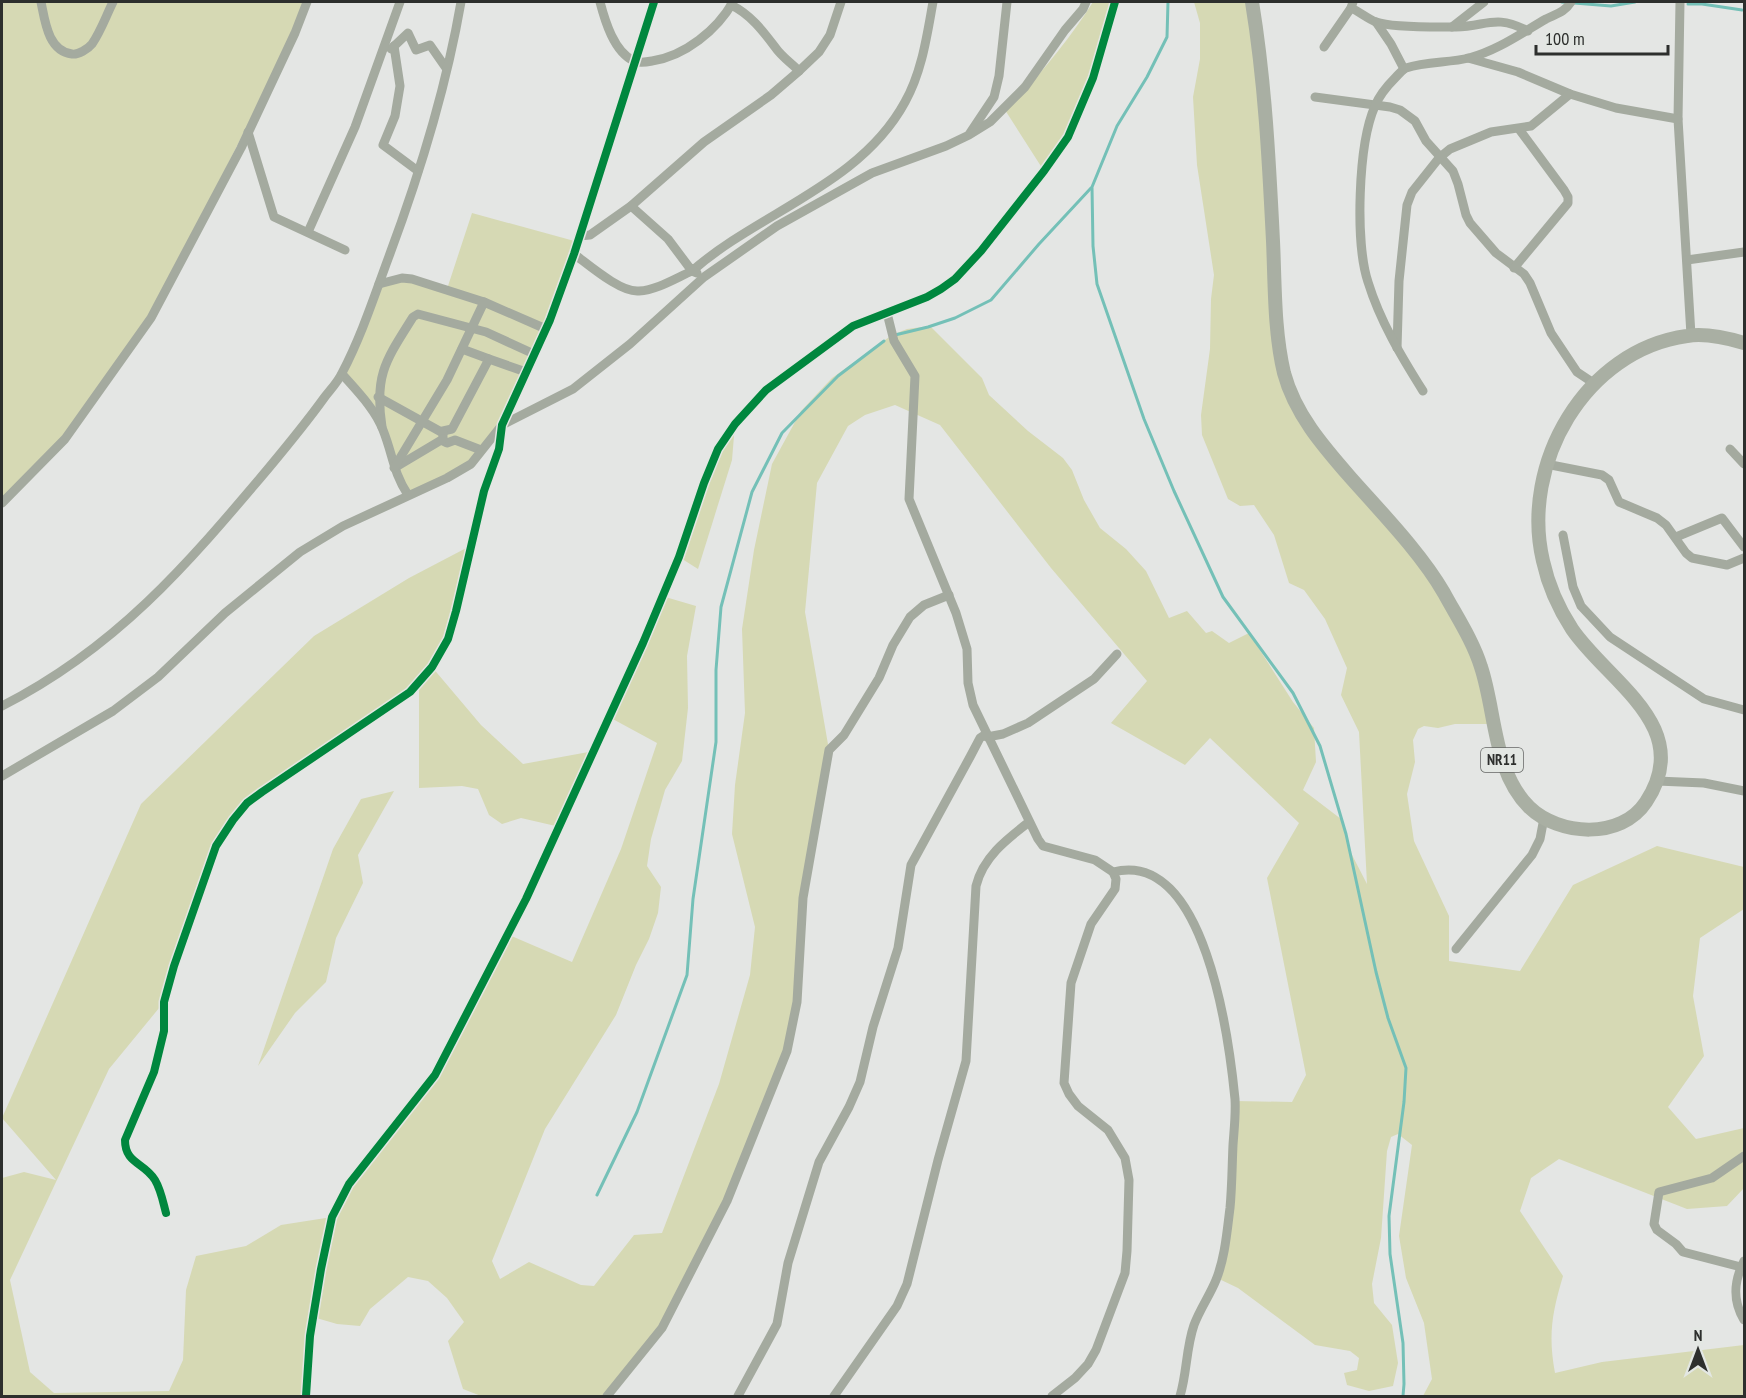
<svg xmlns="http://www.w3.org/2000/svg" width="1746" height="1398" viewBox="0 0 1746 1398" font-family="'PT Sans Narrow',sans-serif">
<rect width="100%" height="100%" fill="#e4e6e4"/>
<g fill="#d6d9b4">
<path d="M 2,2 L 307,2 L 302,16 L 151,318 L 65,439 L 2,503 Z"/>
<path d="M 1093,2 L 1115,2 L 1074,127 L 1044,171 L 1005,110 C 1038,78 1069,40 1093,2 Z"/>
<path d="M 1194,2 L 1252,2 L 1272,231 L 1291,397 L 1399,532 L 1470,641 L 1494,724 L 1455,724 L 1438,728 L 1424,726 L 1418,729 L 1413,740 L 1415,762 L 1407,794 L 1414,841 L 1449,916 L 1449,961 L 1520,971 L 1573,885 L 1657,846 L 1744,867 L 1744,909 L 1700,938 L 1693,996 L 1704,1056 L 1668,1107 L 1696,1139 L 1744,1128 L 1744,1188 L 1727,1206 L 1687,1209 L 1559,1159 L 1531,1178 L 1520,1211 L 1563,1276 C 1552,1313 1548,1335 1555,1373 L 1602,1362 L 1744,1345 L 1744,1396 L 1423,1396 L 1432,1379 L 1424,1323 L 1406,1278 L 1399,1236 L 1412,1145 L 1398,1134 L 1391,1137 L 1387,1151 L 1381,1238 L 1372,1284 L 1374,1303 L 1392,1325 L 1398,1363 L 1393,1386 L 1369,1391 L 1347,1385 L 1344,1373 L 1357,1370 L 1359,1358 L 1350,1351 L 1315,1345 L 1238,1288 L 1217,1278 L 1223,1252 L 1235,1101 L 1292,1102 L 1306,1075 L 1267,878 L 1299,823 L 1210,738 L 1185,765 L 1111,723 L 1147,681 L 1051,568 L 940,425 L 895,405 L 865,415 L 848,426 L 817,483 L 805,612 L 829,750 L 803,898 L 792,1031 L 727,1201 L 662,1328 L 607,1396 L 481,1396 L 463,1389 L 448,1341 L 464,1322 L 447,1298 L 428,1281 L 408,1277 L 370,1309 L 360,1326 L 337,1324 L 313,1317 L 306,1396 L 2,1396 L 2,1178 L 24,1172 L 56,1180 L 2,1118 L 141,804 L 314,636 L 409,578 L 472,545 L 456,611 L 432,667 L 481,725 L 523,764 L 594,751 L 560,827 L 521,818 L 502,824 L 489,815 L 478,789 L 462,786 L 419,788 L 419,683 L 262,792 L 216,846 L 164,1002 L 109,1069 L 10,1280 L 30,1372 L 54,1393 L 169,1391 L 183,1360 L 186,1290 L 196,1256 L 246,1246 L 281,1225 L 332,1217 L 349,1184 L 435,1075 L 507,934 L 572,962 L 621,849 L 657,743 L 609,717 L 662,596 L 696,606 L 687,656 L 688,708 L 682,761 L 665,790 L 651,839 L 647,866 L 661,887 L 658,913 L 649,939 L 636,965 L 616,1015 L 545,1129 L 492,1261 L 500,1279 L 529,1262 L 581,1285 L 594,1286 L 634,1235 L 662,1233 L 719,1084 L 750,975 L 755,927 L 732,834 L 735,785 L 745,713 L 742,629 L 754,550 L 772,464 L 801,411 L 832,378 L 892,335 L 907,329 L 930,326 L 982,378 L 989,395 L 1028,431 L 1063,458 L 1072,470 L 1084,500 L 1100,528 L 1126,549 L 1146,571 L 1169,618 L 1187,611 L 1206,633 L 1212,631 L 1229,643 L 1249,633 L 1293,702 L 1314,728 L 1316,762 L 1303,790 L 1341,819 L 1350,851 L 1367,884 L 1359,732 L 1341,695 L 1347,668 L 1325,619 L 1304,590 L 1289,583 L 1274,535 L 1254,505 L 1240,506 L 1228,499 L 1202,435 L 1201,415 L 1210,349 L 1211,299 L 1214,275 L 1197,165 L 1193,97 L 1200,59 L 1200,23 Z"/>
<path d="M 472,213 L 578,242 L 502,425 L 472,465 L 411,498 L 382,427 L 342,374 L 379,284 L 402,278 L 447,289 Z"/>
<path d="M 735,424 L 732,460 L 698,569 L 679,557 L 704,483 Z"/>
<path d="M 394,791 L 358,855 L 363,883 L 336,938 L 326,982 L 295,1013 L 258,1066 L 333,849 L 361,799 Z"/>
</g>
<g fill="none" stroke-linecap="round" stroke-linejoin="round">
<g stroke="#74c0b7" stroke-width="3">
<path d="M 1168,2 L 1167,37 L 1147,77 L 1117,126 L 1092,187 L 1093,246 L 1097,284 L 1144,419 L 1174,491 L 1223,597 L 1293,693 L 1320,746 L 1346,834 L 1376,972 L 1388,1018 L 1406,1068 L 1404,1102 L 1389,1216 L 1390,1254 L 1403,1343 L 1404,1384 L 1403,1396"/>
<path d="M 1562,2 L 1611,6 L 1635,2"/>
<path d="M 1688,4 L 1702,4 L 1742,10"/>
<path d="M 895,335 L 928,327 L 955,318 L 991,300 L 1039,244 L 1091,188"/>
<path d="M 597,1195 L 637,1112 L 687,975 L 693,899 L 716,742 L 716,670 L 721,607 L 752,492 L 782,433 L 838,376 L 884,341"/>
</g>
<g stroke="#a4aa9f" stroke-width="9">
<path d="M 41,2 C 45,21 48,51 72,54 C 78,55 88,49 92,44 C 101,31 106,16 113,2"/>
<path d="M 600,2 C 605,21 614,52 634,61 C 639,63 647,62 652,61 C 685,56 717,30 733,2"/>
<path d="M 1680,2 L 1678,119 L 1691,335"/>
<path d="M 731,5 C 750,14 763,31 775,47 C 781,56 791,63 799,71"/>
<path d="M 1351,8 C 1360,12 1368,19 1376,22 C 1392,28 1437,27 1456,27 C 1488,26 1495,14 1528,31"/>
<path d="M 1376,22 L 1391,44 L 1404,69"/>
<path d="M 1452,27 L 1484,2"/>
<path d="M 394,46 L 400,86 L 395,116 L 383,145 L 418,171"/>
<path d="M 1324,47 L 1351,8 L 1353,2"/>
<path d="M 391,49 L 408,33 L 416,50 L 430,45 L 446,68"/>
<path d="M 1468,58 L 1518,72 L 1570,94 L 1616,108 L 1678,119"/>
<path d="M 1315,97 L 1390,107 L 1400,110 L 1415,121 L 1426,141 L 1453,171 L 1458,184 L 1466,215 L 1470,223 L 1496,253 L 1524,274 L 1530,283 L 1551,333 L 1577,372 L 1595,384"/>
<path d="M 248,132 L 274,217 L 345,250"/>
<path d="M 970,133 L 994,97 L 999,76 L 1007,2"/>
<path d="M 631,206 L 668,239 L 692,271 C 759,212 860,185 905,102 C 922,72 927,35 933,2"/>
<path d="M 308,232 L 355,127 L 400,2"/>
<path d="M 579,236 L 590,235 L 631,206 L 704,142 L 771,95 L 799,71 L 819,52 L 830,35 L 841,2"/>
<path d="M 574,254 C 589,265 621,293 639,291 C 657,290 676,278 692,271 L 697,273"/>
<path d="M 1687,260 L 1744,252"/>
<path d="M 1514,268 L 1568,203 L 1568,197 L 1564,190 L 1519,129"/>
<path d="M 379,284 L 402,278 L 412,279 L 484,302"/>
<path d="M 887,313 L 894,341 L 915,376 L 909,499 L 956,613 L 967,649 L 968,683 L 973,705 L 1038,839 L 1043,846 L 1095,860 L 1113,872 L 1116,879 L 1115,889 L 1091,924 L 1071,983 L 1064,1083 L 1069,1094 L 1078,1106 L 1108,1130 L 1125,1158 L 1129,1180 L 1127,1251 L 1125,1273 L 1096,1350 L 1088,1364 L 1075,1378 L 1052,1396"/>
<path d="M 1397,348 L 1399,281 L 1407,205 L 1412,192 L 1439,158 L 1450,149 L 1491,132 L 1531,126 L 1570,94"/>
<path d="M 462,349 L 489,359 L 452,429 L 443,431 L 443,441 L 447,443 L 455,440 L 481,450"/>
<path d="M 489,359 L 526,372"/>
<path d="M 342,374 C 357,391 375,409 383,430 C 393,455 393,472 408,495"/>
<path d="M 1423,391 C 1401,356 1380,321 1368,282 C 1355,243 1358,144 1375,106 C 1379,96 1388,85 1396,77 C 1399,74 1402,70 1406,68 C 1426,61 1449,63 1469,58 C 1498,50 1520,34 1546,19 C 1556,14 1565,12 1571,2"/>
<path d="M 378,397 L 443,433"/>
<path d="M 382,427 C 374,375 386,360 413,317 L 418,314 L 486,332 L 534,354"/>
<path d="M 1730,449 L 1744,464"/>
<path d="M 1546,464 L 1602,475 L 1609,480 L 1619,502 L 1657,518 L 1666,525 L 1686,553 L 1692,558 L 1727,565 L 1744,558"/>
<path d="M 396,467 L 443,439"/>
<path d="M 394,468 L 447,380 L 484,302 L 546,329"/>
<path d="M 2,503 L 65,439 L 151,318 L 241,148 L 295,33 L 307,2"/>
<path d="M 1563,535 L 1573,587 L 1581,606 L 1610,637 L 1704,699 L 1744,710"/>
<path d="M 1676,537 L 1722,518 L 1744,547"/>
<path d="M 2,706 C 116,648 186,566 267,470 C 287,446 306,423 324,398 C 330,390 338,382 342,373 C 361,337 374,297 388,259 C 419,176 446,89 461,2"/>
<path d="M 987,737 L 1003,734 L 1028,723 L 1094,679 L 1117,654"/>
<path d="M 2,776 L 113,711 L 158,677 L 225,613 L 300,552 L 343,526 L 447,478 L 471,464 L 502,425 L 573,389 L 630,344 L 704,277 L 777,226 L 872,173 L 946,146 L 969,135 L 990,122 L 1025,87 L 1065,30 L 1083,9 L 1086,2"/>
<path d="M 1657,781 L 1704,783 L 1744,791"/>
<path d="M 1113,872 C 1205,848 1229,1038 1235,1099 C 1236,1114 1234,1130 1233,1145 C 1232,1166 1232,1187 1230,1208 C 1227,1231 1225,1258 1216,1280 C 1210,1295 1200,1309 1194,1325 C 1186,1348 1187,1373 1180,1396"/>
<path d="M 1456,949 L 1532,855 L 1540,839 L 1544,818"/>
<path d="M 166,1213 C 163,1202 161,1190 155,1180 C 144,1162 125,1164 125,1140 L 154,1072 L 164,1031 L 164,1002 L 174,966 L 216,846 L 233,820 L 247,803 L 262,792 L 410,692 L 432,667 L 448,639 L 456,611 L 484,491 L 499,449 L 502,425 L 550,320 L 574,254 L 654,2"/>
<path d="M 1744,1261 C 1734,1281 1732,1300 1744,1320"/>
<path d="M 1741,1267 L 1683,1252 L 1676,1244 L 1657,1230 L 1654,1224 L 1659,1192 L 1712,1178 L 1744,1156"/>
<path d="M 306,1396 L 310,1336 L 321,1269 L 332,1217 L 349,1184 L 435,1075 L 526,899 L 643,643 L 679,557 L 704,483 L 718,449 L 735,424 L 766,390 L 853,326 L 927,297 L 941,289 L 955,279 L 981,251 L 1044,171 L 1068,137 L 1093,78 L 1115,2"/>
<path d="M 607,1396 L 662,1328 L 727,1201 L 787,1051 L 797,1002 L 803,898 L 829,750 L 844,735 L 879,678 L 893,645 L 910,617 L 924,605 L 949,595"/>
<path d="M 738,1396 L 777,1324 L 788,1263 L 819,1162 L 849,1107 L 860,1082 L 873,1027 L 898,948 L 911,865 L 970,757 L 980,738 L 986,734"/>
<path d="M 834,1396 L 897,1306 L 907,1284 L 938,1160 L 966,1061 L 976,886 C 983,857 1007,839 1029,822"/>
</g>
<path stroke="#a9afa3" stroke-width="14" d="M 1252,2 C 1265,81 1269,161 1273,241 C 1275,284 1274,331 1284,373 C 1295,414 1323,446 1350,477 C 1381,512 1421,553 1444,593 C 1457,617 1473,641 1481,667 C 1496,712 1493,771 1529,807 C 1559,836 1621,840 1646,802 C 1696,727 1608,682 1572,629 C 1559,609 1548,584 1543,561 C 1520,464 1585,350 1687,336 C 1705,333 1727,338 1744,343"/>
<defs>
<g id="cycleway">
<path d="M 166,1213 C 163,1202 161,1190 155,1180 C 144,1162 125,1164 125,1140 L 154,1072 L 164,1031 L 164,1002 L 174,966 L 216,846 L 233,820 L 247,803 L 262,792 L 410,692 L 432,667 L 448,639 L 456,611 L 484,491 L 499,449 L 502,425 L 550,320 L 574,254 L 654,2"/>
<path d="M 306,1396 L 310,1336 L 321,1269 L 332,1217 L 349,1184 L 435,1075 L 526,899 L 643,643 L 679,557 L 704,483 L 718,449 L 735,424 L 766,390 L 853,326 L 927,297 L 941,289 L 955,279 L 981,251 L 1044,171 L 1068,137 L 1093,78 L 1115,2"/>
</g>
</defs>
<use href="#cycleway" stroke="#e3e7e3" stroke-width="11"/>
<use href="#cycleway" stroke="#00873e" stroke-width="8"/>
</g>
<g text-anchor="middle" stroke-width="6" stroke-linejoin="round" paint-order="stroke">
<rect fill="#e3e7e3" stroke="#646664" stroke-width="1.5" x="1481" y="748" width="42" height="24" rx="4.5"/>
<g font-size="15" font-weight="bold" fill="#2d2f2d">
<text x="1502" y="765">NR11</text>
</g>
</g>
<rect width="1746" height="1398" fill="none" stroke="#2d2f2d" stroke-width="6"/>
<g transform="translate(1698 1350)" stroke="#e3e7e3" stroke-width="4.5" paint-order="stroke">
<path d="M0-4.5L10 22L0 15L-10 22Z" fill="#2d2f2d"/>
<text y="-9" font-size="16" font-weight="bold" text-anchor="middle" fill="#2d2f2d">N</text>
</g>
<path d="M1536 45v9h132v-9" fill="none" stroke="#2d2f2d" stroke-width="3"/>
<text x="1545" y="45" font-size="18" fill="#2d2f2d" stroke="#e3e7e3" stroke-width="4.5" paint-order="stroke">100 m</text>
</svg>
